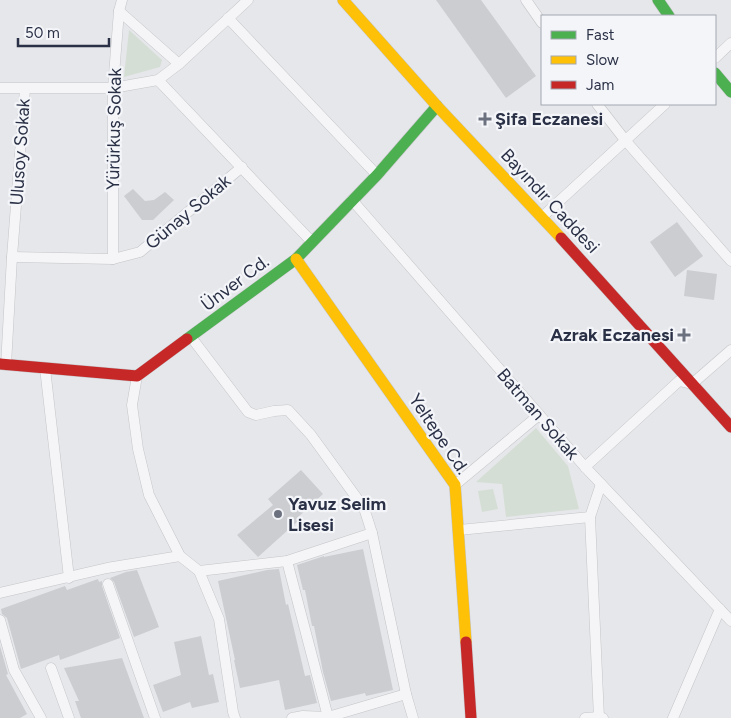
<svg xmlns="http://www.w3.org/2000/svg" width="731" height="718" viewBox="0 0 731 718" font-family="Figtree,sans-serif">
<rect width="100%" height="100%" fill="#e6e7ea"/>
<g fill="#d5ded5">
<path d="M 129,30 L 162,60 L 160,67 L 124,77 Z"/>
<path d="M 536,428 L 568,466 L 579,509 L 506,517 L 502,484 L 476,482 Z"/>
<path d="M 493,489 L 498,509 L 482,512 L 478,491 Z"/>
</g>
<g fill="#cbcdd1">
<path d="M 436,0 L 481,0 L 536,76 L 506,98 Z"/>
<path d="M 133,189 L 145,201 L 154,200 L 165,192 L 174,200 L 153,220 L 142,220 L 124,196 Z"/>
<path d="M 677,222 L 703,256 L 675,277 L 650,242 Z"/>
<path d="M 687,270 L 717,274 L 714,300 L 684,296 Z"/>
<path d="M 301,470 L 323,494 L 296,519 L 298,521 L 258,557 L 237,535 L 273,505 L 268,499 Z"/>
<path d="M 363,549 L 393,690 L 366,696 L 365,693 L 331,701 L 323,672 L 314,626 L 312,626 L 305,590 L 303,590 L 297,565 L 324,556 L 324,557 Z"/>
<path d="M 279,569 L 286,605 L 288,604 L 305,676 L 310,675 L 317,703 L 285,710 L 279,680 L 240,688 L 234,660 L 235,660 L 218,581 L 267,570 Z"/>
<path d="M 137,570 L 159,627 L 134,637 L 114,582 L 110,578 L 126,572 Z"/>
<path d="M 98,579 L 99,582 L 102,581 L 102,586 L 120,638 L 60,660 L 59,655 L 21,669 L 7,618 L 2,614 L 1,609 L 65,586 L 67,590 Z"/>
<path d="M 201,636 L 209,675 L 213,674 L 219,702 L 192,708 L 190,702 L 163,712 L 153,685 L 181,675 L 174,642 Z"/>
<path d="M 0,646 L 8,674 L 6,675 L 27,714 L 20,718 L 0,718 Z"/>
<path d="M 122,658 L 144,718 L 81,718 L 75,701 L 79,701 L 64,668 Z"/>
</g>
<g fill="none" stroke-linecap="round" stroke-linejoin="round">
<defs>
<g id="street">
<path d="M 526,0 L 542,23"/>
<path d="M 119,11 L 179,64"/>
<path d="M 228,18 L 377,175"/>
<path d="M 715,58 L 731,43"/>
<path d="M 158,80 L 312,242"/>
<path d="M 0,88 L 113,88 L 158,80 L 179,64 L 248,0"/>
<path d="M 597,104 L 625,140 L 731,261"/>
<path d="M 352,200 L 585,467 L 731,621"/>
<path d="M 542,217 L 665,104"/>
<path d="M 12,257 L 113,259 L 140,252 L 242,167"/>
<path d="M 113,259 L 113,88 L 119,11 L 122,0"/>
<path d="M 191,337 L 248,412 L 256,415 L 274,411 L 288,410 L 311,435 L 364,508 L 372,533 L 406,694 L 413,718"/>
<path d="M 6,365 L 12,257 L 25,89"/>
<path d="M 45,368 L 69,578"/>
<path d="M 137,376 L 132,405 L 138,449 L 149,495 L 180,556 L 199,571 L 219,619 L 233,712 L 235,718"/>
<path d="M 585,467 L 679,381 L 692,384 L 731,350"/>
<path d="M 455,485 L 539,415"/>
<path d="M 459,530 L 590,517"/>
<path d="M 287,561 L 328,717"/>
<path d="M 199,571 L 287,561 L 372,533"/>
<path d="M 108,584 L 155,718"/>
<path d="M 0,593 L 107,568 L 180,556"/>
<path d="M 0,620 L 14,670 L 41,718"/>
<path d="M 51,668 L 69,718"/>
<path d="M 292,718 L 303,716 L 328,717 L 406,694"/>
<path d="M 585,718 L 599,717 L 603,718"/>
<path d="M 599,718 L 590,517 L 601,484"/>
<path d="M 673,718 L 720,609"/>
</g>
<g id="fast">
<path d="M 658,0 L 669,16"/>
<path d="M 715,73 L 731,92"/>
<path d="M 187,339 L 296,259 L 377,175 L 437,106"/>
</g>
<g id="slow">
<path d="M 343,0 L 437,106 L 561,238"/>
<path d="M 296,259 L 455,485 L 466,642"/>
</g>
<g id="jam">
<path d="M 561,238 L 731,427"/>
<path d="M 0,364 L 137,376 L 187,339"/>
<path d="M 466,642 L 471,718"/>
</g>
</defs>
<use href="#street" stroke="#c4c5c8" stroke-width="11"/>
<use href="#fast" stroke="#c4c5c8" stroke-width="12"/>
<use href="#slow" stroke="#c4c5c8" stroke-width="12"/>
<use href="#jam" stroke="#c4c5c8" stroke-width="12"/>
<use href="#street" stroke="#f5f5f7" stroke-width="10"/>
<use href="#fast" stroke="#4caf50" stroke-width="11"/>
<use href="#slow" stroke="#ffc107" stroke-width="11"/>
<use href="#jam" stroke="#c62828" stroke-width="11"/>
</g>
<g fill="#6c717f" stroke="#f4f5f9" stroke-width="2">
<path d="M482.5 111.5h5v5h5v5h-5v5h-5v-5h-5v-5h5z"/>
<path d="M681.5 327.5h5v5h5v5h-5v5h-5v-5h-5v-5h5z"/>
<circle cx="278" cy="514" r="5"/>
</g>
<g text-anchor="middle" stroke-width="4.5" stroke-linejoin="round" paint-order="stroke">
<g font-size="18" font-weight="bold" fill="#2a3146" stroke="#f4f5f9" text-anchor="start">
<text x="495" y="125">Şifa Eczanesi</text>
<text x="674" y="341" text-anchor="end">Azrak Eczanesi</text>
<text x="288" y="510">Yavuz Selim<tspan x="288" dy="21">Lisesi</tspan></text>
</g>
<g font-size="18" fill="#2a3146" stroke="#f4f5f9">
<text transform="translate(114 129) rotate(-89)" y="6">Yürürkuş Sokak</text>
<text transform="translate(20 152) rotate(-86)" y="6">Ulusoy Sokak</text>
<text transform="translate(550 201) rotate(47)" y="6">Bayındır Caddesi</text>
<text transform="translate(188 212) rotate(-40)" y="6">Günay Sokak</text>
<text transform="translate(235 283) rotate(-37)" y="6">Ünver Cd.</text>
<text transform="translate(538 414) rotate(49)" y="6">Batman Sokak</text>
<text transform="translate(439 434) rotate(56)" y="6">Yeltepe Cd.</text>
</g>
</g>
<rect x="541" y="15" width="175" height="90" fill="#f4f5f9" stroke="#a3a7b1"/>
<rect x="551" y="31" width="25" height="8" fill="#4caf50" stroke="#a3a7b1"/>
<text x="586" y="40" font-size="15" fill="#2a3146">Fast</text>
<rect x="551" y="56" width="25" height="8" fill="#ffc107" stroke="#a3a7b1"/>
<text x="586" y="65" font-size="15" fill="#2a3146">Slow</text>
<rect x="551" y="81" width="25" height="8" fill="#c62828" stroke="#a3a7b1"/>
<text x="586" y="90" font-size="15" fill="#2a3146">Jam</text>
<path d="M18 38v8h91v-8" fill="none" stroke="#2a3146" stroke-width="2.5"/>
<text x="25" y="38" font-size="15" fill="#2a3146" stroke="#f4f5f9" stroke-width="4" paint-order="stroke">50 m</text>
</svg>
